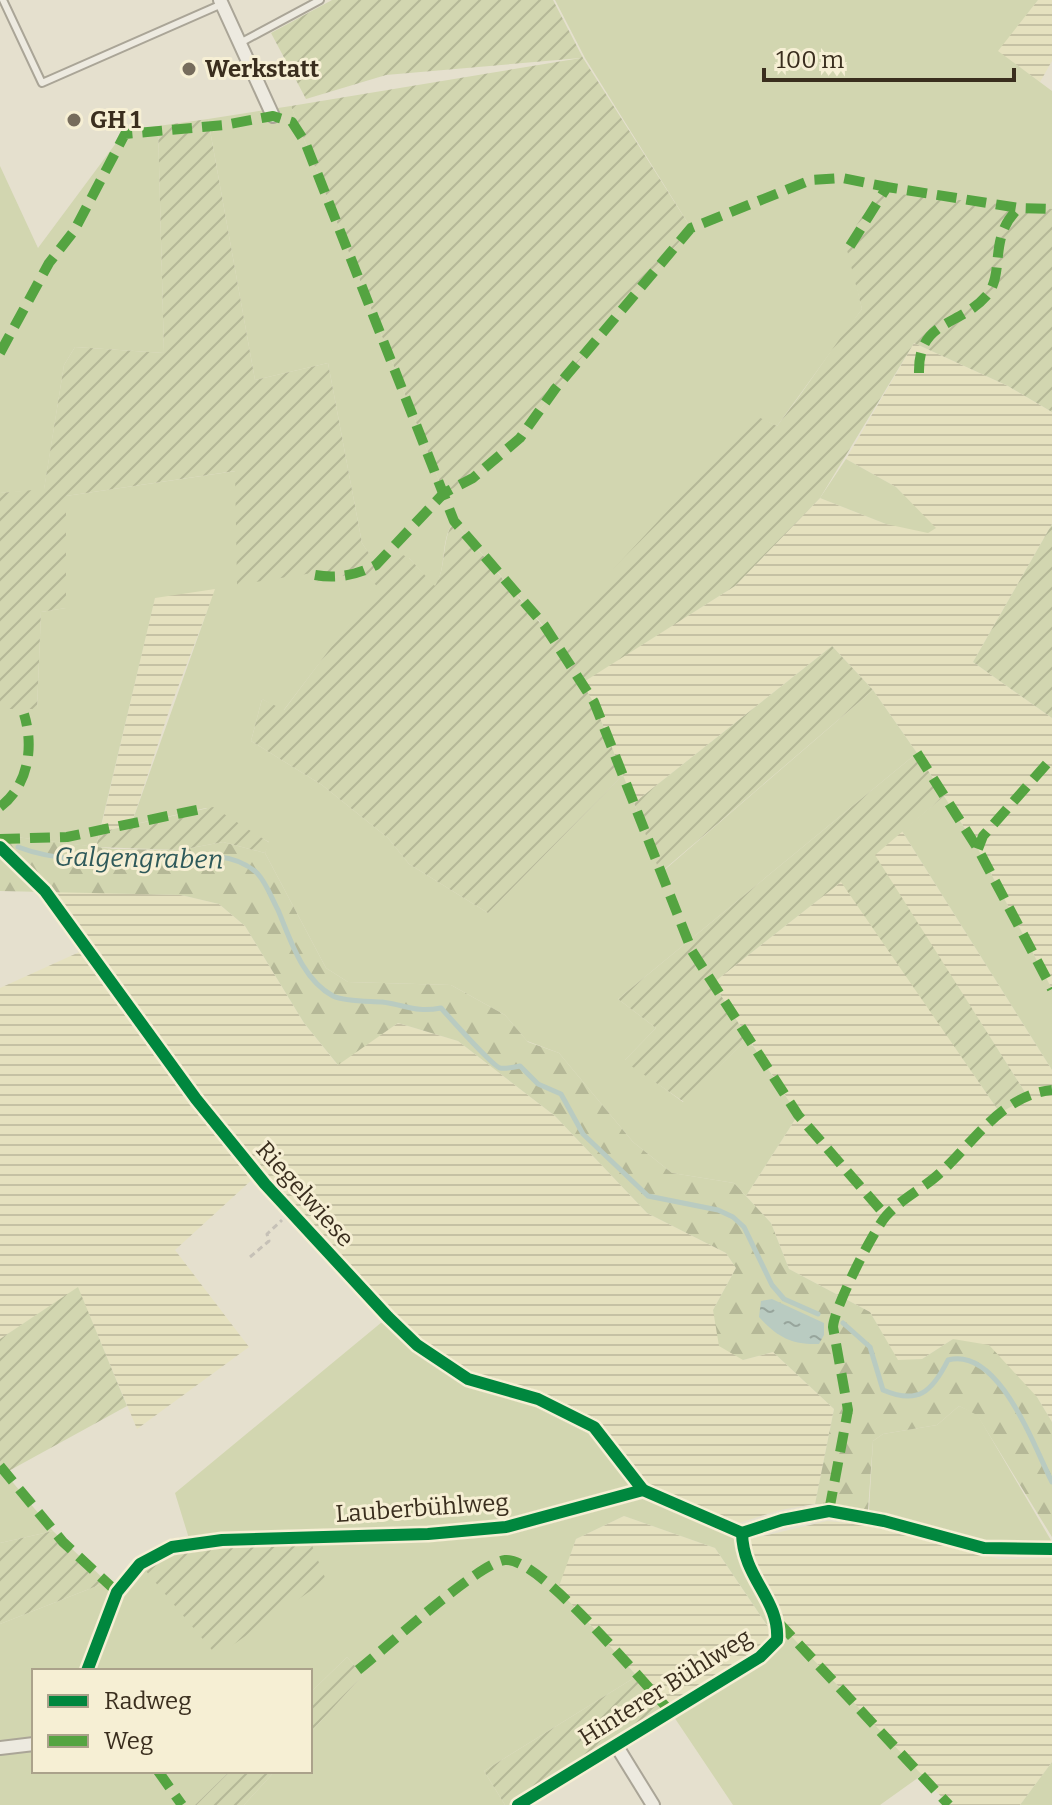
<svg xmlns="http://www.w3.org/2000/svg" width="1052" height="1805" viewBox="0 0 1052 1805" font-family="Bitter,serif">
<defs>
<pattern id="farmland-rules" width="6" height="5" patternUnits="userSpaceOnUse" patternTransform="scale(2)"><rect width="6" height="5" fill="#e5e1bf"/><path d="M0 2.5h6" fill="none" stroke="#c5c1a4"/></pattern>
<pattern id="forest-firs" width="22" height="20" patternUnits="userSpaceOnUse" patternTransform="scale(2)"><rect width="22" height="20" fill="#d2d6b0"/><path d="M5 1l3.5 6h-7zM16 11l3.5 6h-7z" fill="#b5b897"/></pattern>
<pattern id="garden-furrows" width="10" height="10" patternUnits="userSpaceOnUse" patternTransform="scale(2)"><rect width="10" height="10" fill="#d2d6b0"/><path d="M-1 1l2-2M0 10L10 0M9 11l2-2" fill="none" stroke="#b5b897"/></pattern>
<pattern id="water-ripples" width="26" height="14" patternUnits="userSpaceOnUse" patternTransform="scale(2)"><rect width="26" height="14" fill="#b9cbc1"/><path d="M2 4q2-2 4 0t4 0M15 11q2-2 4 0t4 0" fill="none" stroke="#97a59c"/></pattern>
</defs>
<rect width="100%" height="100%" fill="#e5e0ce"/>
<g fill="url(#farmland-rules)">
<path d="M 1038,0 L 1052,0 L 1052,61 L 1040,82 L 997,51 Z"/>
<path d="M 914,343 L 1008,386 L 1052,412 L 1052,524 L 973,662 L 1052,718 L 1052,989 L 978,849 L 917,753 L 873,690 L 832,646 L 634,803 L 594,703 L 581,683 L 735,586 L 820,498 L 886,524 L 935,529 L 896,487 L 846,459 Z"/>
<path d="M 216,588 L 170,708 L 131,825 L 100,832 L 155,597 Z"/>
<path d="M 902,831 L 1052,1070 L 1052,1422 L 1037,1397 L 953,1339 L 922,1359 L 898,1361 L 870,1312 L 789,1269 L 771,1223 L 746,1196 L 798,1115 L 713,983 L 842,881 L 1000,1113 L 1028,1097 L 874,855 Z"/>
<path d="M 45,891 L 181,895 L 219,904 L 245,926 L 304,1023 L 337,1064 L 398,1023 L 458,1041 L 555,1116 L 647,1213 L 726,1253 L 736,1268 L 713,1310 L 743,1360 L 773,1352 L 834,1409 L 815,1504 L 780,1510 L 730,1526 L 694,1514 L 417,1345 L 257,1175 L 175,1250 L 249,1347 L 137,1429 L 78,1288 L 0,1339 L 0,988 L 86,949 Z"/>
<path d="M 624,1516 L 715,1548 L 777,1640 L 670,1711 L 557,1589 L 576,1539 Z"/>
<path d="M 827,1521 L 872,1525 L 999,1559 L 1052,1558 L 1052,1762 L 1020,1805 L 949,1805 L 778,1622 L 742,1541 Z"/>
</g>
<g fill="#d2d6b0">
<path d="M 555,0 L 1038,0 L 998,51 L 1052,91 L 1052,209 L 1019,208 L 855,278 L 862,309 L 777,426 L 756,417 L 552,636 L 454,521 C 439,542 448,565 435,587 L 409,558 L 376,565 L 362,543 L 328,363 L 255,380 L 208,119 L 291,106 L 444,493 L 520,438 L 555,389 L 691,228 L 585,58 Z"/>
<path d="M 158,126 L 164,353 L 75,347 L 64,365 L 44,490 L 0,493 L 0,166 L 38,248 L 125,131 Z"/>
<path d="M 846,459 L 896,487 L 936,528 L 928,533 L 886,524 L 820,498 Z"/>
<path d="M 236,471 L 320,572 L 315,581 L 362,572 L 378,586 L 283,711 L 262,699 L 251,741 L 322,785 L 388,838 L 409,864 L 488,913 L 623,775 L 661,873 L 873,690 L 917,753 L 618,999 L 656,1028 L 625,1060 L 683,1102 L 748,1038 L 798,1115 L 746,1196 L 734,1183 L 672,1173 L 633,1142 L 559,1053 L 527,1041 L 505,1015 L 451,985 L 348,982 L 326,968 L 265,853 L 269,842 L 206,808 L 131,825 L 215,589 L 155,598 L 96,847 L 0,835 L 0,709 L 37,709 L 41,612 L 66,608 L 66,496 Z"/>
<path d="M 944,796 L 978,849 L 1052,989 L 1052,1070 L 902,831 Z"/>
<path d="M 388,1317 L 450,1368 L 538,1399 L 594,1427 L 643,1490 L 730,1526 L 742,1541 L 778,1622 L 922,1775 L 880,1805 L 733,1805 L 670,1711 L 777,1640 L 715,1548 L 624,1516 L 576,1539 L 558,1589 L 637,1676 L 484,1771 L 505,1805 L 244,1805 L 275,1771 L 310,1771 L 310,1733 L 363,1675 L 347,1657 L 310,1693 L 310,1671 L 34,1671 L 34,1771 L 230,1771 L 195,1805 L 0,1805 L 0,1624 L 107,1582 L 117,1591 L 140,1564 L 191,1545 L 175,1493 Z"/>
<path d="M 959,1406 L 977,1414 L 1052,1542 L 989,1542 L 869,1510 L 873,1441 L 883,1434 L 937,1425 Z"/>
<path d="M 0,1466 L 5,1473 L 53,1531 L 0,1543 Z"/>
<path d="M 1052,1762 L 1052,1805 L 1020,1805 Z"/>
</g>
<path fill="url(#forest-firs)" d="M 0,835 L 114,849 L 180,850 L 223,842 L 265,853 L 326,968 L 348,982 L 451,985 L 505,1015 L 528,1042 L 559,1053 L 633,1142 L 672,1173 L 734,1183 L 771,1223 L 789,1269 L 870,1312 L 898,1360 L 922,1359 L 953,1339 L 989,1345 L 1037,1397 L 1052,1422 L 1052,1537 L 977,1415 L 959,1406 L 937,1425 L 883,1434 L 873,1441 L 868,1510 L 815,1504 L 834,1409 L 773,1352 L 743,1360 L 719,1346 L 713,1310 L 736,1268 L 726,1253 L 647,1213 L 555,1116 L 458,1041 L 398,1023 L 338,1065 L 304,1023 L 245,926 L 219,904 L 181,895 L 0,891 Z"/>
<g fill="url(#garden-furrows)">
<path d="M 332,0 L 553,0 L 583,58 L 691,228 L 555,389 L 520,438 L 473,478 L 444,493 L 291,106 L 581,58 L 386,75 L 306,99 L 271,33 Z"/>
<path d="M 208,119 L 255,380 L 328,363 L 362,543 L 376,564 L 393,550 L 409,558 L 435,586 C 448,565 440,542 454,521 L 551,636 L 756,416 L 777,426 C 807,388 832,347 862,309 L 845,242 L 879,192 L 1052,209 L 1052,412 L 1008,386 L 914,343 L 820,498 L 735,586 L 582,683 L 594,703 L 623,775 L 488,913 L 409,864 L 388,838 L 322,785 L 251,741 L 262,699 L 284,710 L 377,586 L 362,572 L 314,582 L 319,572 L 237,585 L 235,471 L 66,496 L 66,608 L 41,612 L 37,709 L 0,709 L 0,493 L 44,489 L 64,365 L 75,347 L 164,353 L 158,126 Z"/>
<path d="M 1052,524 L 1052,718 L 973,662 Z"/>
<path d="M 832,646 L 873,690 L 660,873 L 634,803 Z"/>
<path d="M 917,753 L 944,796 L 875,855 L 1028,1097 L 1000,1113 L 841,882 L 713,983 L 748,1038 L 684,1102 L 624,1061 L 656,1028 L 618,999 Z"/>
<path d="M 213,807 L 270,843 L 265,853 L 223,842 L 180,850 L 96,847 L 100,832 Z"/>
<path d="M 78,1287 L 127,1406 L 5,1473 L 0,1466 L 0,1339 Z"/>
<path d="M 53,1531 L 107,1582 L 0,1624 L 0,1543 Z"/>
<path d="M 309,1538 L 326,1580 L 217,1656 L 140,1564 L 172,1547 Z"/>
<path d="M 347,1657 L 363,1675 L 310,1733 L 310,1693 Z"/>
<path d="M 637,1676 L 670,1711 L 518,1805 L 505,1805 L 484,1771 Z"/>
<path d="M 230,1771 L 275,1771 L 244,1805 L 195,1805 Z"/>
</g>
<path fill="url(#water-ripples)" d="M 772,1299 L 824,1323 L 824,1335 L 819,1344 C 792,1345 777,1337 759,1317 L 761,1301 Z"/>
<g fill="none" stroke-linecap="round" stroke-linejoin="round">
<g stroke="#b9cbc1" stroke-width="5">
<path d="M 18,847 C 57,862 103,861 145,860 C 182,860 226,845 257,873 C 266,882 272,899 278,910 C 291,941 302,979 333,996 C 346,1002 368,1001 382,1002 C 406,1005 415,1013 441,1008 C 449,1017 493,1066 500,1068 C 505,1069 515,1067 520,1066 L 538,1084 L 561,1094 L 583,1134 L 648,1196 L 718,1210 L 733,1217 L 744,1227 L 772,1285 L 784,1299 L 818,1314"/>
<path d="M 843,1323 L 870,1347 L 883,1390 C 918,1405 932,1392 948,1360 C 999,1346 1034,1447 1052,1482"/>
</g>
<defs>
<g id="service">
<path d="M 3,0 L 42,83 L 222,4"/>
<path d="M 240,43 L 320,0"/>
</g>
<g id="minor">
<path d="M 220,0 L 273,116"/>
<path d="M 0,847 L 45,891 L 196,1099 L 265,1184 L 388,1317 L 417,1345 L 468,1379 L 538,1399 L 594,1427 L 643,1490"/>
<path d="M 87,1671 L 117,1592 L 140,1564 L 172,1547 L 222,1540 L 428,1534 L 506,1527 L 643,1490 L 742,1533 L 782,1520 L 829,1511 L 884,1521 L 984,1548 L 1052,1549"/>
<path d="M 616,1745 L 653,1805"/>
<path d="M 0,1748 L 34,1744"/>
<path d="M 518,1805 L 760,1657 L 777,1640 C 780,1599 743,1579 742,1533"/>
</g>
</defs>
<use href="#service" stroke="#aaa597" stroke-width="10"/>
<use href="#minor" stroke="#aaa597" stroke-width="16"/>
<path stroke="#c6c1b7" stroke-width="3" stroke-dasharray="6 4" stroke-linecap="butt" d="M 250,1257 L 269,1241 L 267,1234 L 282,1220"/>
<use href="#service" stroke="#edeae0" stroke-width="6"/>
<use href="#minor" stroke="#edeae0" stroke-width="12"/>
<g stroke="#54a441" stroke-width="10" stroke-dasharray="20 10" stroke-linecap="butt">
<path d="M 850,246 L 887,187 L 1019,208 L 1052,209"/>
<path d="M 0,353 L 49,263 L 74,231 L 125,134 L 224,125 L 273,116 L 292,122 L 305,142 L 454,521 L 544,625 L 594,702 L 692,951 L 798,1115 L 886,1216"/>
<path d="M 919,373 C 918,318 960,328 988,294 C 1005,271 988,236 1019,208"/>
<path d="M 315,575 C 337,579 357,575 376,565 L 444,493 L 473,478 L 520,438 L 555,389 L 691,228 L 811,180 L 842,178 L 887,187"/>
<path d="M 917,753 L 978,849 L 1052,989"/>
<path d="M 0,807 C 29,785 34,746 24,714"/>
<path d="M 0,839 L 67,837 L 206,808"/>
<path d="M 978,849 L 983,836 L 1052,758"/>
<path d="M 0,1466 L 63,1542 L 117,1592"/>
<path d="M 829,1511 L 848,1410 L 833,1327 C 834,1308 873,1231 886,1216 C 901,1199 924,1188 940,1173 C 974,1142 1002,1095 1052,1090"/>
<path d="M 778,1622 L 949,1805"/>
<path d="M 358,1670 C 385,1649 478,1563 505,1560 C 539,1556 643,1683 670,1711"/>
<path d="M 158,1771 L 182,1805"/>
</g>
<defs>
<g id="cycleway">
<path d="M 0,847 L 45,891 L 196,1099 L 265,1184 L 388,1317 L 417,1345 L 468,1379 L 538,1399 L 594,1427 L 643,1490"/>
<path d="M 87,1671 L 117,1592 L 140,1564 L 172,1547 L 222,1540 L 428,1534 L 506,1527 L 643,1490 L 742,1533 L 782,1520 L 829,1511 L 884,1521 L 984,1548 L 1052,1549"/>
<path d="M 518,1805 L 760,1657 L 777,1640 C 780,1599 743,1579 742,1533"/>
</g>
</defs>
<use href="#cycleway" stroke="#f6efd4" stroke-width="17"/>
<use href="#cycleway" stroke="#00873e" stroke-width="12"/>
</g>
<g fill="#766c5c" stroke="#f6efd4" stroke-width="3">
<circle cx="189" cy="69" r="8"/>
<circle cx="74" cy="120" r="8"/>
</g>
<g text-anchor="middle" stroke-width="6" stroke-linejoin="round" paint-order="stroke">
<g font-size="24" font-weight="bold" fill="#3a2e1e" stroke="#f6efd4" text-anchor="start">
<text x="205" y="77">Werkstatt</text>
<text x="90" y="128">GH 1</text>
</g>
<g font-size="24" fill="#3a2e1e" stroke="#f6efd4">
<text transform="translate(305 1194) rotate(48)" y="8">Riegelwiese</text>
<text transform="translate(422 1508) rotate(-4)" y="8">Lauberbühlweg</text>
<text transform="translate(665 1687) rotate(-32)" y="8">Hinterer Bühlweg</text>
</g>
<g font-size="26" font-style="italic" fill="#2e595a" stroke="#f6efd4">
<text transform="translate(139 858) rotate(1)" y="9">Galgengraben</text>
</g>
</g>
<rect x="32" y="1669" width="280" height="104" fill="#f6efd4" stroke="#aba28b" stroke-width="2"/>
<rect x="48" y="1695" width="40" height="12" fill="#00873e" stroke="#aba28b" stroke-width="2"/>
<text x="104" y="1709" font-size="24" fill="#3a2e1e">Radweg</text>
<rect x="48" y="1735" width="40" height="12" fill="#54a441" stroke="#aba28b" stroke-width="2"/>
<text x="104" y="1749" font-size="24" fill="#3a2e1e">Weg</text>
<path d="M764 68v12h250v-12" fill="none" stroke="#3a2e1e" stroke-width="4"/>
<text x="776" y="68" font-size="24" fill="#3a2e1e" stroke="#f6efd4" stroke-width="6" paint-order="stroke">100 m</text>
</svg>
